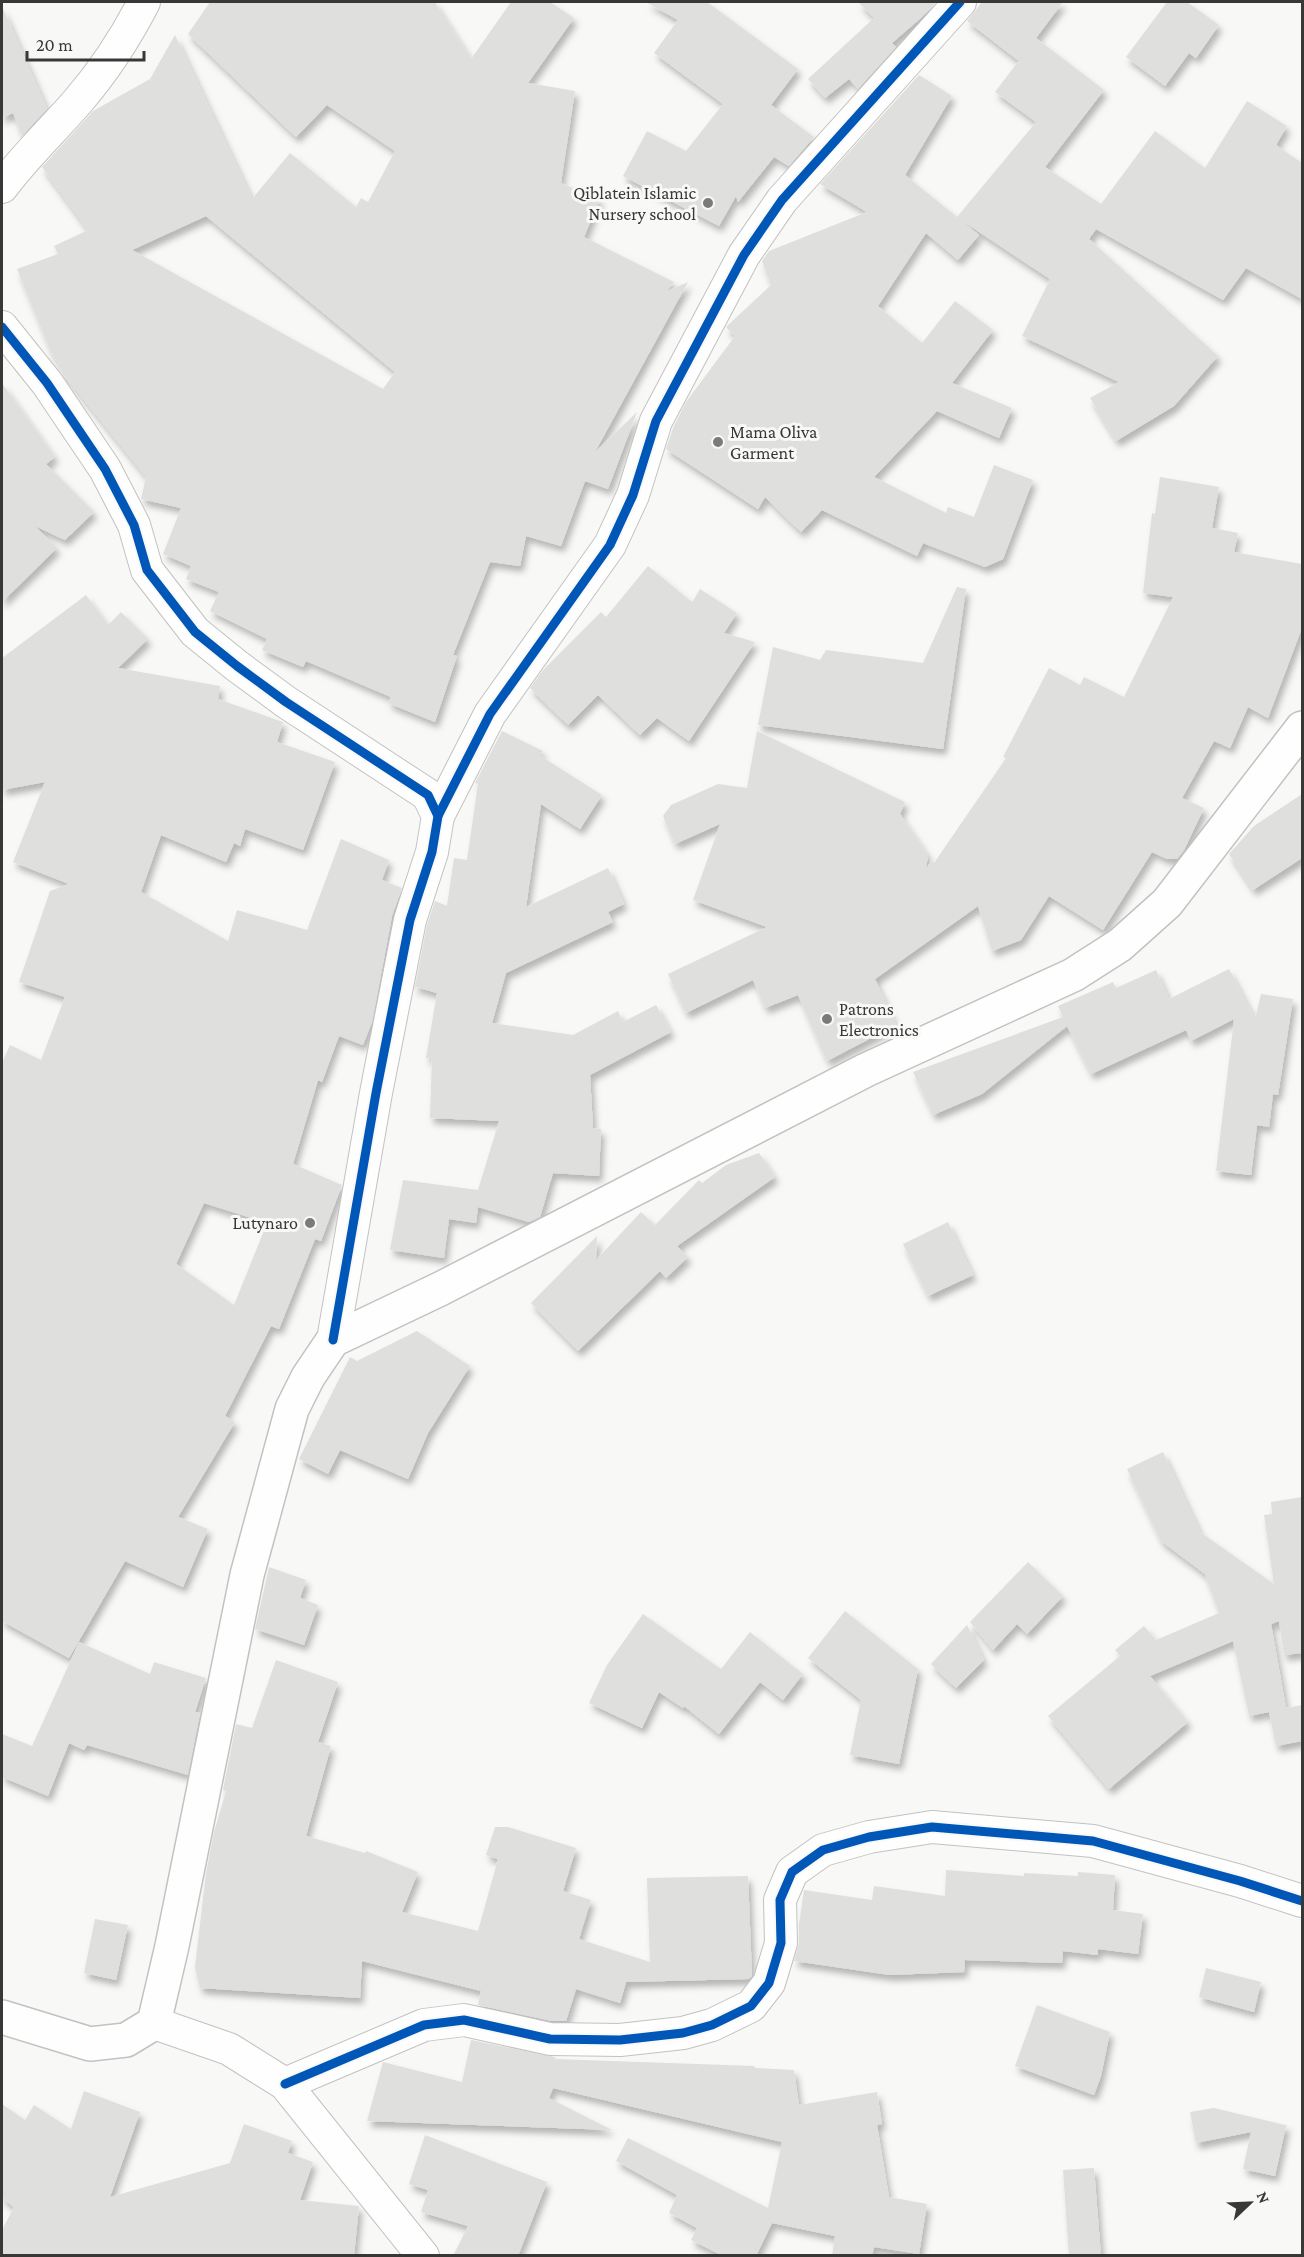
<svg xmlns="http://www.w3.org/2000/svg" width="1304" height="2257" viewBox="0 0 1304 2257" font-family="'Crimson Pro',serif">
<defs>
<filter id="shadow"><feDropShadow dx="3.5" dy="6" stdDeviation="3" flood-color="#0004"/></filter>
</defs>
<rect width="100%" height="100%" fill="#f8f8f7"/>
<g fill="#dfdfde" fill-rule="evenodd" filter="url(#shadow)">
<path d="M 210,2 L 435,2 L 471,59 L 511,2 L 550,2 L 574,18 L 528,83 L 575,91 L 561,183 L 600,199 L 584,237 L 674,282 L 667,291 L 688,282 L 595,452 L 637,412 L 608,489 L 585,481 L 561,546 L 526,536 L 520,566 L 490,562 L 453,655 L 457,656 L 435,722 L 388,703 L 391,697 L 306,661 L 303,667 L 262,650 L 267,639 L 210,611 L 219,592 L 186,579 L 191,566 L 163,554 L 181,508 L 141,499 L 146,477 L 60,370 L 62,369 L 51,352 L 17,269 L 58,254 L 54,246 L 88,230 L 42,167 L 93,111 L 150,79 L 175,35 L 252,199 L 290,153 L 356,207 L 361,198 L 368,202 L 395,151 L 327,105 L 296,137 L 188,34 ZM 206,216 L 395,372 L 383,389 L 132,250 Z"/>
<path d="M 646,2 L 707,2 L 798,69 L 771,105 L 814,137 L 789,166 L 774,157 L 738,202 L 736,196 L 719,226 L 623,176 L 647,131 L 686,151 L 723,104 L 654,53 L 678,20 Z"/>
<path d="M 858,2 L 936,2 L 922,17 L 892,43 L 896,47 L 858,89 L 849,79 L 825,98 L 808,79 L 874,18 Z"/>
<path d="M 982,2 L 1063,2 L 1036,38 L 1104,90 L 1045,167 L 1101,204 L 1155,131 L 1205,168 L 1247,101 L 1287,126 L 1276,145 L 1302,163 L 1302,299 L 1246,268 L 1223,300 L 1096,229 L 1089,239 L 1218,356 L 1174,406 L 1116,441 L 1090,398 L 1119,382 L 1022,336 L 1050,279 L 961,220 L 979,235 L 958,260 L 926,233 L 878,306 L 922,343 L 955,301 L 993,330 L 952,383 L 1012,408 L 999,438 L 937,411 L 874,477 L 946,513 L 948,507 L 974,517 L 994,465 L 1033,480 L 1003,559 L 985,567 L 923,543 L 917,556 L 822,510 L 801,532 L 765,497 L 758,509 L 666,449 L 673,428 L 686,402 L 735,336 L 726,327 L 771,285 L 762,261 L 769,251 L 867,212 L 820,184 L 919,75 L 952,96 L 905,175 L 957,217 L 1036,122 L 995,92 L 1033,42 L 1019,61 L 967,21 Z"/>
<path d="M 1167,2 L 1187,2 L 1219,25 L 1196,58 L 1189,53 L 1165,86 L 1126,57 Z"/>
<path d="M 2,6 L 47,109 L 22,136 L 13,113 L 2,118 Z"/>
<path d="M 2,383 L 55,457 L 46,464 L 94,512 L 65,540 L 35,526 L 57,548 L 2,602 Z"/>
<path d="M 1160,477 L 1219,487 L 1212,528 L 1238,533 L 1234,552 L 1302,564 L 1302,628 L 1268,718 L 1248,707 L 1230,748 L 1214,741 L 1182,798 L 1204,808 L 1184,850 L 1177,859 L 1167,859 L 1152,852 L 1103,930 L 1049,896 L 1021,940 L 992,951 L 978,906 L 875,979 L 896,1025 L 827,1061 L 798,995 L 765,1008 L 753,980 L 686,1013 L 668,974 L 767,927 L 693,900 L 720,824 L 675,844 L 663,816 L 671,805 L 718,784 L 747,788 L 757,731 L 905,802 L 900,814 L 928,855 L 926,869 L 932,860 L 934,863 L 1006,758 L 1003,757 L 1049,668 L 1080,685 L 1084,677 L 1124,697 L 1173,597 L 1143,593 L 1152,513 L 1155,514 Z"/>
<path d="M 648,566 L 692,602 L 700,589 L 737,613 L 724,633 L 755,642 L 689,741 L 657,718 L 640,735 L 598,695 L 568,725 L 530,688 L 543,670 L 601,612 L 606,617 Z"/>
<path d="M 957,587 L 966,589 L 943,749 L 758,725 L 773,647 L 820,660 L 826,650 L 923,663 Z"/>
<path d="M 86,595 L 108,625 L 121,612 L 148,639 L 118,668 L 220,686 L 218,699 L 283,722 L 277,742 L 335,762 L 303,850 L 245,829 L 240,846 L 234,843 L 226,862 L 161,835 L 141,892 L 228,941 L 237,910 L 307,930 L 341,839 L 389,860 L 382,880 L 402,888 L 392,916 L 372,1022 L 363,1045 L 339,1036 L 322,1082 L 318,1080 L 293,1164 L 342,1185 L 321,1241 L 315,1239 L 279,1329 L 271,1326 L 225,1416 L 235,1422 L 178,1517 L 208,1529 L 183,1587 L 125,1561 L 69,1658 L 2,1621 L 2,1063 L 10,1045 L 41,1060 L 65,997 L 19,982 L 50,891 L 69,884 L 13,862 L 45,782 L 2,790 L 2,658 ZM 204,1203 L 267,1223 L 234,1305 L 176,1264 Z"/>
<path d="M 502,731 L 543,751 L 539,755 L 602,795 L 580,829 L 541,804 L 526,907 L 608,868 L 624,904 L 608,912 L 613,922 L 506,973 L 492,1023 L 573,1035 L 618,1011 L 623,1022 L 656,1005 L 671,1032 L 590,1075 L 593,1128 L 601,1129 L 599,1176 L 553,1173 L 540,1217 L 529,1222 L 478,1207 L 476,1223 L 449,1219 L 444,1258 L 390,1250 L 403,1180 L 478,1190 L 499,1121 L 430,1118 L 432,1058 L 426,1058 L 437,993 L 416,987 L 414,991 L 427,925 L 435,901 L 447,906 L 454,858 L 467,860 L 478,784 L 475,783 Z"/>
<path d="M 1302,794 L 1302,858 L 1253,890 L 1229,854 L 1254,826 Z"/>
<path d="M 1229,969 L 1255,1019 L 1261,994 L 1293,999 L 1278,1095 L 1273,1094 L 1269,1127 L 1257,1125 L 1251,1175 L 1216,1171 L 1234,1019 L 1191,1041 L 1186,1030 L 1091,1074 L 1067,1026 L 982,1094 L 933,1115 L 913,1072 L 1063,1017 L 1058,1006 L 1113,982 L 1116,988 L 1156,970 L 1169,999 Z"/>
<path d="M 759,1153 L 775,1177 L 677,1246 L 688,1257 L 666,1278 L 660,1271 L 578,1351 L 531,1303 L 597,1236 L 596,1260 L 641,1212 L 655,1225 L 699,1180 L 702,1183 L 726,1165 Z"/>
<path d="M 948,1222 L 973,1275 L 928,1296 L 903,1244 Z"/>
<path d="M 417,1331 L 470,1366 L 428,1433 L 408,1479 L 340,1450 L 328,1474 L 299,1459 L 350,1357 L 357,1361 Z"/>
<path d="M 1163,1452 L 1200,1532 L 1274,1584 L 1264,1515 L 1272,1514 L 1271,1502 L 1302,1497 L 1302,1653 L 1284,1655 L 1279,1621 L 1271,1624 L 1286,1708 L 1302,1705 L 1302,1741 L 1276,1746 L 1269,1712 L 1249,1716 L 1233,1641 L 1150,1676 L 1188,1722 L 1109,1789 L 1048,1716 L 1120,1656 L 1115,1650 L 1144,1626 L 1156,1640 L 1219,1613 L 1205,1574 L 1161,1541 L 1127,1469 Z"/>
<path d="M 1028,1562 L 1063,1596 L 1027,1634 L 1017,1624 L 993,1650 L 970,1622 Z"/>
<path d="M 269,1567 L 306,1580 L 300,1598 L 318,1605 L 304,1645 L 255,1629 Z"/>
<path d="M 845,1611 L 918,1669 L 899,1764 L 850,1755 L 861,1700 L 808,1658 Z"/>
<path d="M 643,1614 L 721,1669 L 750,1632 L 803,1674 L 783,1700 L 760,1682 L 719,1734 L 684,1706 L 683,1708 L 659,1692 L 642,1728 L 589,1703 L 607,1665 Z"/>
<path d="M 967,1625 L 984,1660 L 956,1688 L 931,1664 Z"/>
<path d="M 79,1642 L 150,1674 L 154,1662 L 206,1678 L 195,1712 L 200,1713 L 188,1775 L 87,1745 L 84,1750 L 69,1743 L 48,1796 L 2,1777 L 2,1734 L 32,1746 Z"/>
<path d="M 276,1660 L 338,1682 L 318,1742 L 331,1746 L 306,1836 L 365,1853 L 366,1851 L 418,1872 L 402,1912 L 478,1931 L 498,1859 L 486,1855 L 495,1827 L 508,1827 L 576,1848 L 563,1891 L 591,1900 L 579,1939 L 650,1962 L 647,1878 L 748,1876 L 752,1976 L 749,1979 L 626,1982 L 620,2003 L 576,1989 L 566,2021 L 552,2021 L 478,2005 L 481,1991 L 362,1961 L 360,1998 L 200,1988 L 195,1967 L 206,1873 L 214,1832 L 226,1791 L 223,1790 L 236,1724 L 252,1728 Z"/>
<path d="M 946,1870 L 1024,1876 L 1024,1873 L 1078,1876 L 1078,1872 L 1115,1875 L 1113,1910 L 1143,1914 L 1138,1954 L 1098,1949 L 1098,1955 L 1063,1951 L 1062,1963 L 965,1960 L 964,1972 L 890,1975 L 794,1961 L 799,1943 L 799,1924 L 804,1890 L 872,1900 L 874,1886 L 945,1896 Z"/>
<path d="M 95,1919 L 128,1925 L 116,1980 L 84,1973 Z"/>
<path d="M 1206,1968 L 1261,1982 L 1254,2012 L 1199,1997 Z"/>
<path d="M 1037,2005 L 1110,2032 L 1101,2076 L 1094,2095 L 1015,2066 Z"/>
<path d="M 471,2040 L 555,2057 L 555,2059 L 754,2066 L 755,2068 L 794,2070 L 799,2105 L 877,2092 L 882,2124 L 877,2125 L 889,2197 L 927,2204 L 919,2254 L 874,2247 L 872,2256 L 832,2256 L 835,2236 L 772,2223 L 756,2256 L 723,2256 L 691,2240 L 697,2228 L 669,2213 L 677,2195 L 616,2161 L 628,2138 L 768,2208 L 782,2142 L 553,2088 L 549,2098 L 612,2130 L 367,2121 L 383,2062 L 462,2082 Z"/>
<path d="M 84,2091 L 140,2112 L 110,2197 L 230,2163 L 244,2124 L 292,2141 L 288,2153 L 313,2162 L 300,2200 L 359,2206 L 354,2256 L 2,2256 L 2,2230 L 14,2207 L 2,2198 L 2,2104 L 25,2120 L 34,2105 L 71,2129 Z"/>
<path d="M 1214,2108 L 1289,2126 L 1286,2126 L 1275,2176 L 1243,2169 L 1251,2132 L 1196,2143 L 1190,2112 Z"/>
<path d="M 425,2135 L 547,2182 L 518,2256 L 453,2256 L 468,2226 L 421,2212 L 428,2190 L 409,2184 Z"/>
<path d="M 1094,2168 L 1101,2256 L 1069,2256 L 1063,2170 Z"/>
</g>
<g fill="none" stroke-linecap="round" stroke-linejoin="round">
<defs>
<g id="street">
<path d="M 2,187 C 25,156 53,130 78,101 C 104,71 126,37 144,2"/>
<path d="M 2,327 L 47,383 L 105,469 L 134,525 L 147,570 L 195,632 L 237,666 L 286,702 L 428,795 L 438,816 L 432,852 L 410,920 L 376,1093 L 333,1340"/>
<path d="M 438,816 L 490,714 L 610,545 L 633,495 L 656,421 L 744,255 L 782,200 L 960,2"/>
<path d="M 154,2023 L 229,2049 L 285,2084 L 423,2256"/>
<path d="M 285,2084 L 424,2025 L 464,2020 L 550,2039 L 620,2040 L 683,2033 L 712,2025 L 751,2006 L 769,1983 L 781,1943 L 780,1900 L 792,1872 L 823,1850 L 869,1837 L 932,1827 L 1093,1841 L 1240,1881 L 1302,1901"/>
</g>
<path id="secondary" d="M 2,2017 L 90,2044 L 126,2040 L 154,2023 L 172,1946 L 247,1575 L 292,1409 L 308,1377 L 333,1340 L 440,1289 L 866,1070 L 1073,975 L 1120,945 L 1167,903 L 1302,728"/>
</defs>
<use href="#street" stroke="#c2c2c1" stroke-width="34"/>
<use href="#secondary" stroke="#c2c2c1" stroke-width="36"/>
<use href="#street" stroke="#fefefe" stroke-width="32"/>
<use href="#secondary" stroke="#fefefe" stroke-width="33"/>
<defs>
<g id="cycleway">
<path d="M 2,327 L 47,383 L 105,469 L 134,525 L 147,570 L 195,632 L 237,666 L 286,702 L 428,795 L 438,816 L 432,852 L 410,920 L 376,1093 L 333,1340"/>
<path d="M 438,816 L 490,714 L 610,545 L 633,495 L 656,421 L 744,255 L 782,200 L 960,2"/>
<path d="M 285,2084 L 424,2025 L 464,2020 L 550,2039 L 620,2040 L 683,2033 L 712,2025 L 751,2006 L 769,1983 L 781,1943 L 780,1900 L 792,1872 L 823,1850 L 869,1837 L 932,1827 L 1093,1841 L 1240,1881 L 1302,1901"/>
</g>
</defs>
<use href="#cycleway" stroke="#f8f9f6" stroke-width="13"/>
<use href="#cycleway" stroke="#0057b8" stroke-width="9"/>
</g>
<g fill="#7b7b7a" stroke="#f8f9f6" stroke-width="2">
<circle cx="708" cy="203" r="6"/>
<circle cx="718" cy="442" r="6"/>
<circle cx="827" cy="1019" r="6"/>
<circle cx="310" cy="1223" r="6"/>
</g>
<g text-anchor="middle" stroke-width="6" stroke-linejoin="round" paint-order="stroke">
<g font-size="18" fill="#383837" stroke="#f8f9f6" text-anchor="end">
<text x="696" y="199">Qiblatein Islamic<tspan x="696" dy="21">Nursery school</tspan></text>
<text x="730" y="438" text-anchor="start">Mama Oliva<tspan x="730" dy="21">Garment</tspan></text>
<text x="839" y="1015" text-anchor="start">Patrons<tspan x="839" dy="21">Electronics</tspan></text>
<text x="298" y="1229">Lutynaro</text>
</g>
</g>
<rect width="1304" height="2257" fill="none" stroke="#383837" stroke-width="6"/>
<g transform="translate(1250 2203) rotate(67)" stroke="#f8f9f6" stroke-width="4.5" paint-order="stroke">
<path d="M0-4.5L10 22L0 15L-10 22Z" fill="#383837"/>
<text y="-9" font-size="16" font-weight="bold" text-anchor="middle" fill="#383837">N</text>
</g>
<path d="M27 51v9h117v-9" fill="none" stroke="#383837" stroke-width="3"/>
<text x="36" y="51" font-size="18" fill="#383837" stroke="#f8f9f6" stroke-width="4.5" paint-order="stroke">20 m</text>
</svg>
